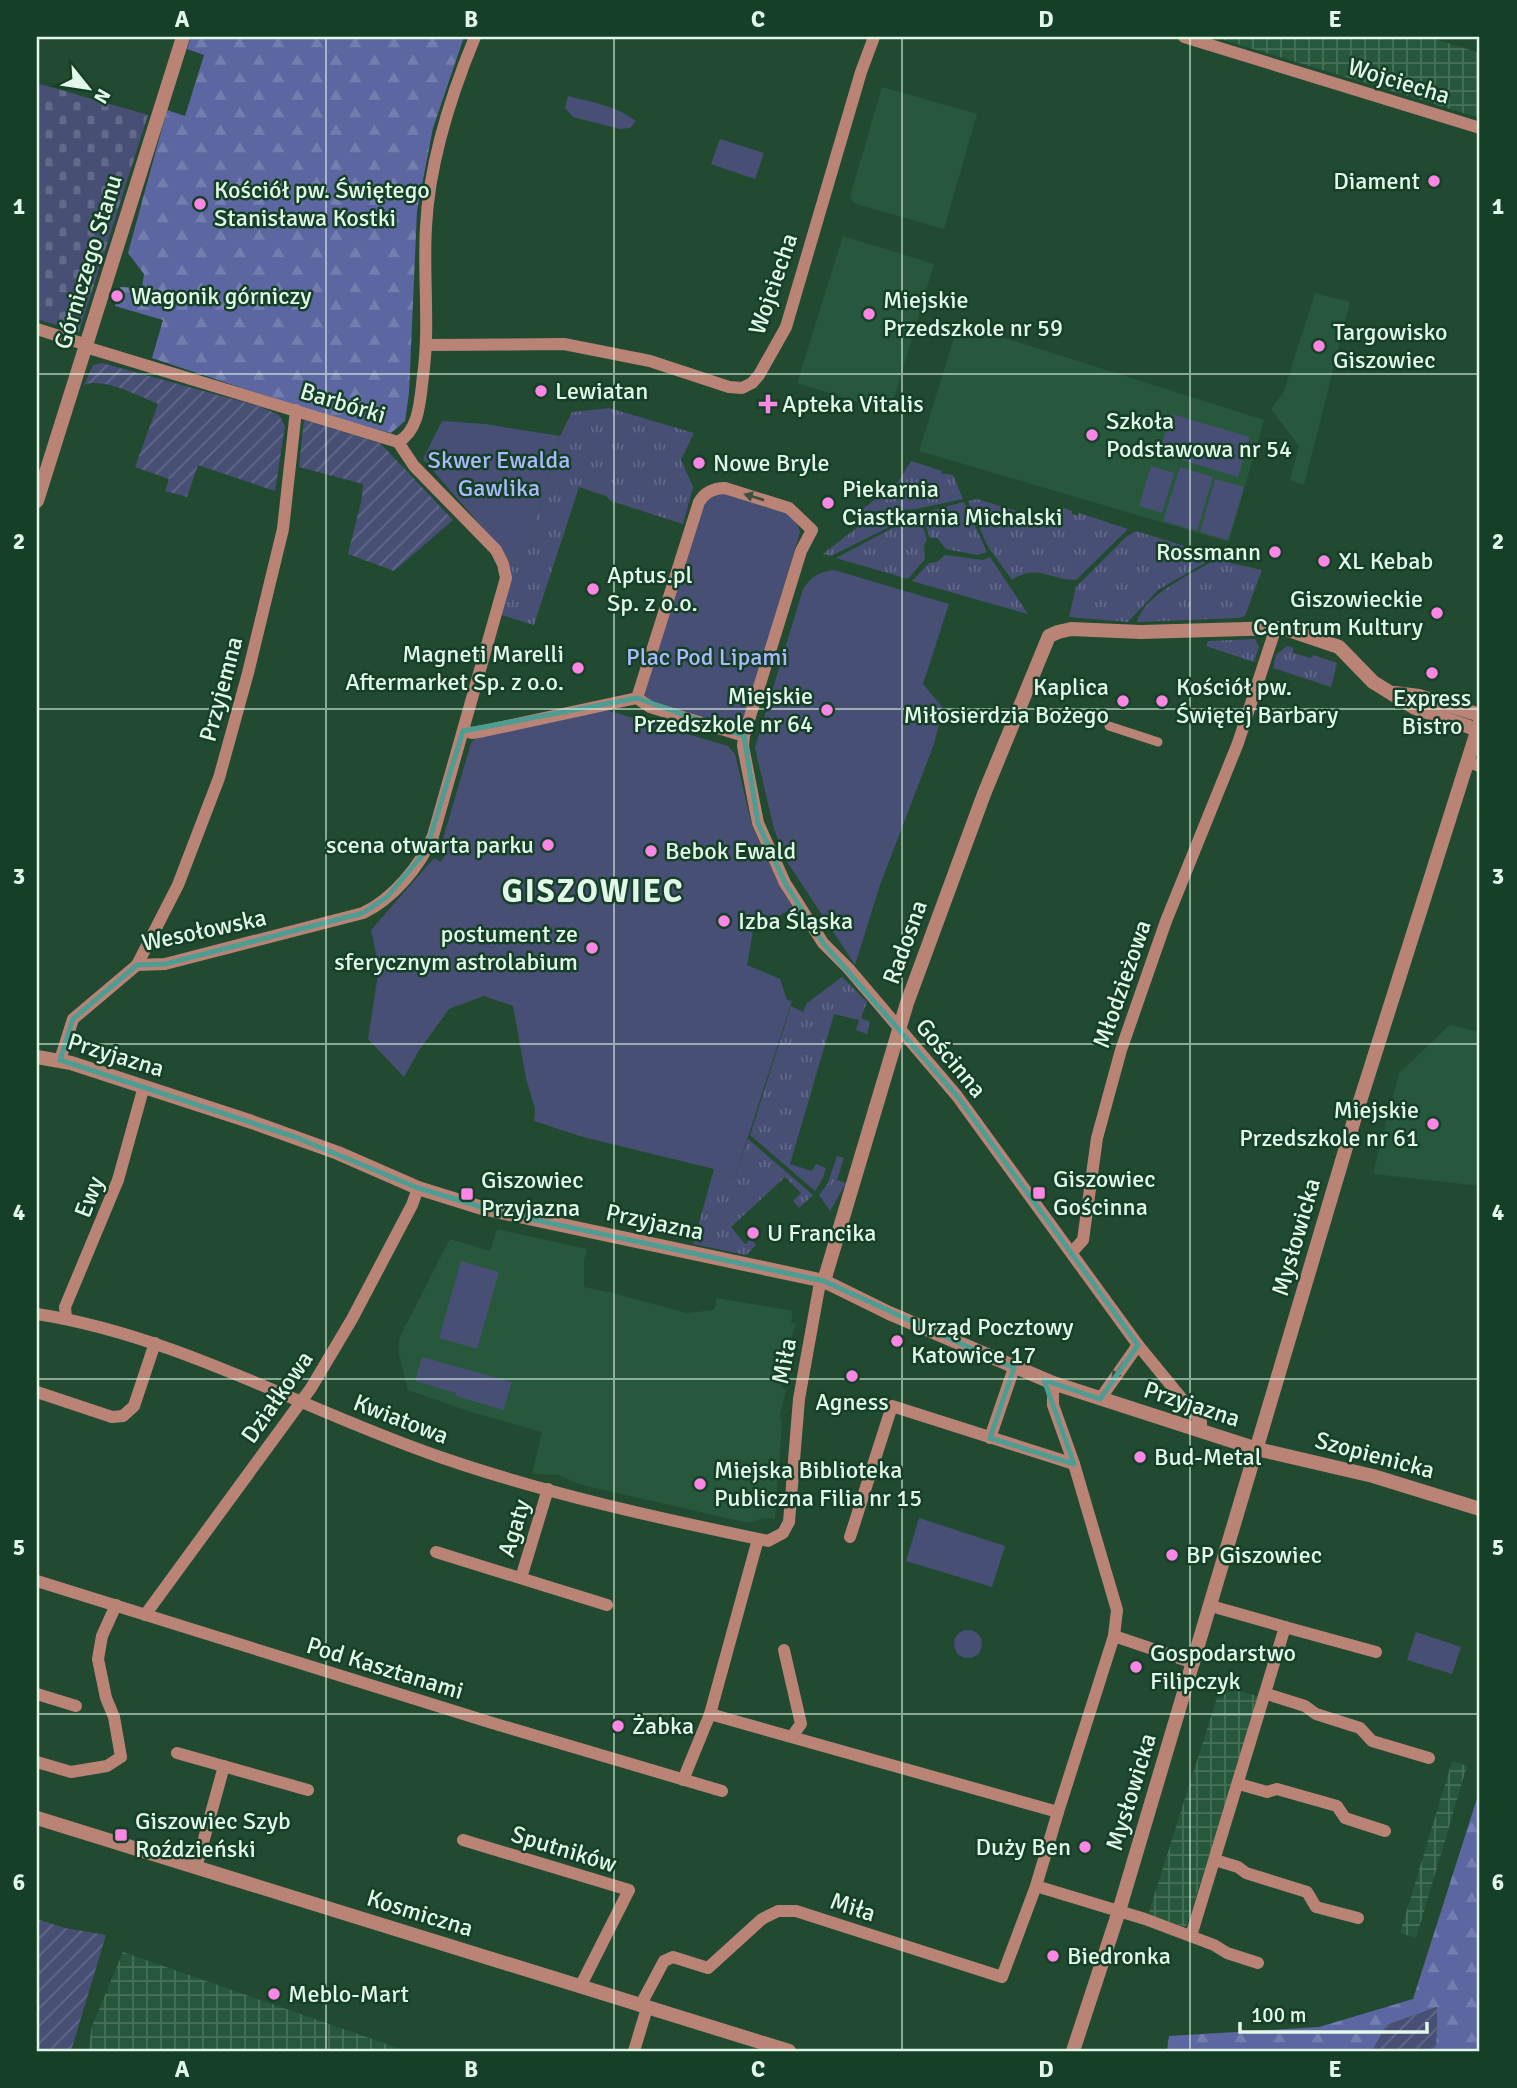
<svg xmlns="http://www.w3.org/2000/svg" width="1517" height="2088" viewBox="0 0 1517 2088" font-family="Signika,sans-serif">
<defs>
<pattern id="industrial-grid" width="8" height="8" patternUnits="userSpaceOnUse" patternTransform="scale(1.75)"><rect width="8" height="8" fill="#27583b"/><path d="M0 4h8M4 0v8" fill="none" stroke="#467157"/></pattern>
<pattern id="grass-tufts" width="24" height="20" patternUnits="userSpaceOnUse" patternTransform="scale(1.75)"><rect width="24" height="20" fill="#484f75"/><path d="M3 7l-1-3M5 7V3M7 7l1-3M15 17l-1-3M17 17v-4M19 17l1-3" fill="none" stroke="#626989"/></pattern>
<pattern id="forest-firs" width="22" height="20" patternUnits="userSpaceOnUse" patternTransform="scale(1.75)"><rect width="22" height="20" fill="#5c67a1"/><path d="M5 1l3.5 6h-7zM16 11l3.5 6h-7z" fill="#737eae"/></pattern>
<pattern id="cemetery-stones" width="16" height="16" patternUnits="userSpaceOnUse" patternTransform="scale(1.75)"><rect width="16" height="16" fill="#484f75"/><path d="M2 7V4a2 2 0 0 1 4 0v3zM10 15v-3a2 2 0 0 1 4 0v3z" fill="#626989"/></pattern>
<pattern id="garden-furrows" width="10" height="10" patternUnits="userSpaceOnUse" patternTransform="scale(1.75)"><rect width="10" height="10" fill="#484f75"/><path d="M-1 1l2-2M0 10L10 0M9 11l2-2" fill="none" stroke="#626989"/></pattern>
</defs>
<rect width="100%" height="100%" fill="#214a31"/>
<g fill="#27583b">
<path d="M 882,87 L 977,114 L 944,229 L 853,203 L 850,197 Z"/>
<path d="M 843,236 L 934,264 L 890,412 L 797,383 Z"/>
<path d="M 1315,293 L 1350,302 L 1304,485 L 1290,480 L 1299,446 L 1271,409 L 1284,391 Z"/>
<path d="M 956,332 L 983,339 L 986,332 L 1264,420 L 1229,542 L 919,451 Z"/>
<path d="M 1450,1025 L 1480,1032 L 1480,1186 L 1373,1174 L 1399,1073 Z"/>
<path d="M 497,1229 L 587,1249 L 584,1261 L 584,1287 L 609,1292 L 687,1313 L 714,1310 L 717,1298 L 793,1311 L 791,1322 L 796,1324 L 790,1343 L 793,1344 L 781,1388 L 786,1389 L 780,1415 L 782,1425 L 775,1519 L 762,1518 L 753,1522 L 744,1522 L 582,1485 L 558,1475 L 532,1474 L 542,1432 L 471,1412 L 408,1390 L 398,1350 L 400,1336 L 450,1239 L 490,1251 Z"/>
</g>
<g fill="url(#industrial-grid)">
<path d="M 1214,37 L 1428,37 L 1480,53 L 1480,118 Z"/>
<path d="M 1221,1685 L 1260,1697 L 1186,1927 L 1148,1915 Z"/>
<path d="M 1452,1761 L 1467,1766 L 1416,1938 L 1400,1933 Z"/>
<path d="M 123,1952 L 372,2039 L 406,2051 L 88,2051 L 92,2026 Z"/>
</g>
<g fill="url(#grass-tufts)">
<path d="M 609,408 L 694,433 L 681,460 L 693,487 L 683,524 L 611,501 L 606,496 L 579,487 L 534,625 L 502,615 L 509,582 L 507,565 L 522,568 L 560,436 L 572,412 Z"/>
<path d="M 911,461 L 942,471 L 941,473 L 953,475 L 963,499 L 916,509 L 862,512 L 860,511 L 898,482 Z"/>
<path d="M 977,499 L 1052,522 L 1054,518 L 1056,518 L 1058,506 L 1072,511 L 1072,514 L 1078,516 L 1079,513 L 1128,529 L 1076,580 C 1051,580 1036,563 1012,580 L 987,545 L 968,501 Z"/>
<path d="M 964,502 L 987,552 L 977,555 L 946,549 L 937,538 L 930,538 L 921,513 Z"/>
<path d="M 907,513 L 909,517 L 831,556 L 823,554 L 873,515 Z"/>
<path d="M 919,514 L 927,540 L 924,545 L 925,559 L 908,579 L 836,558 Z"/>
<path d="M 1136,531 L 1217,556 L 1158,590 L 1128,622 L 1069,617 L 1076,587 L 1126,537 Z"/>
<path d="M 945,555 L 983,560 L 990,557 L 1028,614 L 912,581 L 929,563 L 937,562 Z"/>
<path d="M 1220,557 L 1230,560 L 1230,563 L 1262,570 L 1245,616 L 1239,618 L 1137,622 C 1143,595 1197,571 1220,557 Z"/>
<path d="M 1255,639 L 1259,647 L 1254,662 L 1206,646 L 1208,641 Z"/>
<path d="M 1287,646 L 1293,648 L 1293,653 L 1311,658 L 1313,655 L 1337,663 L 1331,687 L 1273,668 L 1276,655 Z"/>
<path d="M 842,977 L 867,1002 L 861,1018 L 870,1022 L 867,1034 L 856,1030 L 859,1020 L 834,1014 L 790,1164 L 812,1171 L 816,1164 L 826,1168 L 823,1178 L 815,1191 L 750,1135 L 791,1006 L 803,1012 L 807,1003 Z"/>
<path d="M 748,1139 L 813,1195 L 799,1208 L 793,1201 L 801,1193 L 785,1177 L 731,1227 L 745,1244 L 751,1239 L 756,1245 L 746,1255 L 693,1244 L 714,1169 L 734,1180 Z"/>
<path d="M 837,1156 L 844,1158 L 837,1180 L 846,1183 L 830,1211 L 819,1195 L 828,1183 Z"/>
</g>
<g fill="url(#forest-firs)">
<path d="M 191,37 L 464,37 L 433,128 L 417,211 L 409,393 L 405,421 L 391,433 L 299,407 L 152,358 L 163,320 L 115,306 L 120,287 L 142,288 L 144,274 L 128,253 L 167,110 L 185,116 L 204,55 L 187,49 Z"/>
<path d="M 1480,1789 L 1480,2051 L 1436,2051 L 1437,2007 L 1387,2025 L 1372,2051 L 1167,2051 L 1169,2036 L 1319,2027 L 1413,1999 Z"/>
</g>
<path fill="url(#cemetery-stones)" d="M 40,84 L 148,115 L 79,332 L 37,319 L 37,94 Z"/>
<g fill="#484f75">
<path d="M 568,96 C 592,102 616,106 636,121 L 630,128 L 620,129 L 573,117 L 565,108 Z"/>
<path d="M 720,139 L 764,153 L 755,179 L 711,164 Z"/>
<path d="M 1171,414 L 1250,437 L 1238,477 L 1159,453 Z"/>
<path d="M 442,421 L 485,424 L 560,436 L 522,569 L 507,565 L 496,543 L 423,459 Z"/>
<path d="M 1151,466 L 1174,473 L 1162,513 L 1139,506 Z"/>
<path d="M 1180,467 L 1213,477 L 1197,531 L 1163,521 Z"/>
<path d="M 1215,479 L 1244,487 L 1228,540 L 1200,532 Z"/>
<path d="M 722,492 C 745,499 795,505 800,532 L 741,730 L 648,701 L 642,694 L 703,500 Z"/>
<path d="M 834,570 L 949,604 L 923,684 L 943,708 L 934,744 L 880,885 L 855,965 L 784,857 L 774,829 L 755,748 L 803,589 C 812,576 819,572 834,570 Z"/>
<path d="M 606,710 L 728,746 L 735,754 L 752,826 L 779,884 L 793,908 L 753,931 L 747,965 L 780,979 L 787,1000 L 792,1001 L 734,1180 L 714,1169 L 583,1137 L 534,1121 L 535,1109 L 526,1078 L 513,1006 L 484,996 L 449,1009 L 418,1052 L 404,1077 L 368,1039 L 379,968 L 371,930 L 434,858 L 441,862 L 446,854 L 440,849 L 471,743 L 477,737 Z"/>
<path d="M 461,1261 L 499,1272 L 477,1349 L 439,1338 Z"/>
<path d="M 422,1357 L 512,1382 L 503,1410 L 456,1396 L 456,1393 L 415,1381 Z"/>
<path d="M 919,1518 L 1005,1546 L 992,1587 L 906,1561 Z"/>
<circle cx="968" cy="1644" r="14"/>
<path d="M 1416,1632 L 1461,1647 L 1452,1674 L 1407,1660 Z"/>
</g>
<g fill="url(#garden-furrows)">
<path d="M 102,363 L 261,407 L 279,415 L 285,426 L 275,491 L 198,465 L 187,497 L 165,491 L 169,479 L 135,467 L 158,404 C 139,396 102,377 84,385 L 93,365 Z"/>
<path d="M 304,420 L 380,443 L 453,520 L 394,571 L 348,554 L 362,498 L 363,484 L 299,467 Z"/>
<path d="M 37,1919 L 65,1928 L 106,1935 L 71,2051 L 37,2051 Z"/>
<path d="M 1437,2007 L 1436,2051 L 1372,2051 L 1387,2025 Z"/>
</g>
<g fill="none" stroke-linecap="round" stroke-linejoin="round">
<path stroke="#b98476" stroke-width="9" d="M 1109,726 L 1158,742"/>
<g stroke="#b98476" stroke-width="12">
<path d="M 1184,37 L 1480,128"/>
<path d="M 37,329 L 81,343 L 92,349 L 398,442 L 414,466 L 496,550 L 503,564 L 506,578 L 433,836 C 420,866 393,899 363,913 L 165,964 L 137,965 L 73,1019 L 60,1060"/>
<path d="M 426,345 L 564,344 L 650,361 L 729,387 L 742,388 L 752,383 L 759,375 L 786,327 L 861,72 L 874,37"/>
<path d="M 398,442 C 420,430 420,399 423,376 C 430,326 423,276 426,227 C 429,164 451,95 475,37"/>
<path d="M 463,731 L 472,733 L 484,731 L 637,698"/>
<path d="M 744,736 L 650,707 L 637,698 L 699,502 C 705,492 714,488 725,488 L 789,508 L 812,530 L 801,551 L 744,736 L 743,746 L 758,823 L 785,883 L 823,943 L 848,968 L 957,1096 L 1138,1345 L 1201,1422 L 1201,1431"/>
<path d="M 1468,762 L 1480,766"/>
<path d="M 137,965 L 178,885 L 219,778 L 248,673 L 283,529 L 296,410"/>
<path d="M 1072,1252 L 1083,1240 L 1097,1138 L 1121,1050 L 1166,921 L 1238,743 L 1276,627"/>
<path d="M 37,1314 C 179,1336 305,1411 440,1457 C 547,1494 658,1518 768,1541 L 783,1533 L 789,1522 L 799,1399 L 819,1288 L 824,1281"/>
<path d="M 66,1318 L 65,1307 L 118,1180 L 144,1086"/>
<path d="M 1053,1383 L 1053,1405 L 1074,1464 L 1117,1610 L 1114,1636 L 1058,1812"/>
<path d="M 37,1392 L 112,1417 L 123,1416 L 134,1406 L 155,1343"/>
<path d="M 1100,1399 L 1138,1345"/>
<path d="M 990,1438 L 1014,1368"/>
<path d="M 850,1537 L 892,1406 L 1074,1464"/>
<path d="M 436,1552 L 607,1605"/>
<path d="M 521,1578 L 548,1489"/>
<path d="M 37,1581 L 489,1722 L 722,1791"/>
<path d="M 145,1615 L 311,1388 L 352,1319 L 412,1205 L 418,1188"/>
<path d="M 1285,1627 L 1376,1652"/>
<path d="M 1114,1636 L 1194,1663"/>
<path d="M 784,1650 L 801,1724 L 792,1736"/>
<path d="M 37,1694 L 76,1706"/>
<path d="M 1267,1694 L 1305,1706 L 1316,1714 L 1360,1728 L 1372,1741 L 1429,1758"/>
<path d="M 177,1753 L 308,1790"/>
<path d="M 37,1762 L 71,1772 L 107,1766 L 121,1757 L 114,1717 L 106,1698 L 98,1659 L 102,1636 L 116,1605"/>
<path d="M 683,1780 L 710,1714 L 758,1539"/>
<path d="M 1239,1784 L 1267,1792 L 1277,1789 L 1337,1806 L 1345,1818 L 1385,1831"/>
<path d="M 463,1840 L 629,1890 L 580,1987"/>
<path d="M 1215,1860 L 1238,1867 L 1246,1873 L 1307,1892 L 1316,1907 L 1358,1918"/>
<path d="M 196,1868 L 224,1766"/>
<path d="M 1036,1886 L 1145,1919 L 1214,1945 L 1227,1953 L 1258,1963"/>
<path d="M 1191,1936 L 1285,1627 L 1211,1606"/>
<path d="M 640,2006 L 664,1961 L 673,1957 L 708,1968 L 762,1919 L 778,1911 L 796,1911 L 1002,1977 L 1036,1886 L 1058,1812 L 710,1714"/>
<path d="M 634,2051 L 647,2008"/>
</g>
<g stroke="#b98476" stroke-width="14">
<path d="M 37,501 L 183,37"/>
<path d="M 1395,693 L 1419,696 L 1480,715"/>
<path d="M 37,1057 L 71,1063 L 252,1122 L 338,1153 L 418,1188 L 482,1208 L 824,1281 L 889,1313 L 1053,1383 L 1257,1449 L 1373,1476 L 1480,1509"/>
<path d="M 824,1281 L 907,1003 L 984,794 L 1049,636 L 1058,632 L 1071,629 L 1141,632 L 1283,628 L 1339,647 L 1373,682 L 1415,708 L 1478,730"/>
<path d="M 37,1818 L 789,2051"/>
<path d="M 1073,2051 L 1119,1911 L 1355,1117 L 1480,722"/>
</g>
</g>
<defs><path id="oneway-solid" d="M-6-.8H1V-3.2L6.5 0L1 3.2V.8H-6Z" transform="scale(1.75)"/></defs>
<g fill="#3f503b">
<use href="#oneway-solid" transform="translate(754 497) rotate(-163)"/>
<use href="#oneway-solid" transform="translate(1118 1371) rotate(125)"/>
</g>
<path fill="none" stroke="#4e9d93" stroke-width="5" stroke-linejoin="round" d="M 637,698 L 744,736 L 758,823 L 785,883 L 823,943 L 957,1096 L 1138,1345 L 1100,1399 L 1044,1380 L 1074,1464 L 990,1438 L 1014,1368 L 824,1281 L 502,1213 L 418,1188 L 295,1137 L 60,1060 L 73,1019 L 137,965 L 165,964 L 363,913 L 387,897 L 426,851 L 463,731 Z"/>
<path fill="none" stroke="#e2f9e9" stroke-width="2" stroke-opacity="0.55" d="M 326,37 L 326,2051M 614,37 L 614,2051M 902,37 L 902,2051M 1190,37 L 1190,2051M 37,374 L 1480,374M 37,709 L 1480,709M 37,1044 L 1480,1044M 37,1379 L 1480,1379M 37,1714 L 1480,1714"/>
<g fill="#fb86e4" stroke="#163f27" stroke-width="2.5">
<circle cx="1434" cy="181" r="7"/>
<circle cx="200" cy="204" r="7"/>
<circle cx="117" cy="296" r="7"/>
<circle cx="869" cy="314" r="7"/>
<circle cx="1319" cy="346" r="7"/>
<circle cx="541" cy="391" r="7"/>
<path d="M764.5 393.5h7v7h7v7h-7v7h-7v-7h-7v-7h7z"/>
<circle cx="1092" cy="435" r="7"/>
<circle cx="699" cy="463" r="7"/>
<circle cx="828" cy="503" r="7"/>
<circle cx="1275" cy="552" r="7"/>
<circle cx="1324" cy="561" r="7"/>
<circle cx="593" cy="589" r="7"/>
<circle cx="1437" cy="613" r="7"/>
<circle cx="578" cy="668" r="7"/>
<circle cx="1432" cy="673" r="7"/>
<circle cx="1123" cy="701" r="7"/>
<circle cx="1162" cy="701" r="7"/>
<circle cx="827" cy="710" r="7"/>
<circle cx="548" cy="845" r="7"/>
<circle cx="651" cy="851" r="7"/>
<circle cx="724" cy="921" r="7"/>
<circle cx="592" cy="948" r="7"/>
<circle cx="1433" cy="1124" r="7"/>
<rect x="1032" y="1186" width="14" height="14" rx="3.5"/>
<rect x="460" y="1187" width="14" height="14" rx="3.5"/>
<circle cx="753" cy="1233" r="7"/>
<circle cx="897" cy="1341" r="7"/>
<circle cx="852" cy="1376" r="7"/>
<circle cx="1140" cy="1457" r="7"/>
<circle cx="700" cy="1484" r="7"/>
<circle cx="1172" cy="1555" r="7"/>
<circle cx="1136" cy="1667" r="7"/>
<circle cx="618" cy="1726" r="7"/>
<rect x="114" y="1828" width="14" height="14" rx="3.5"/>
<circle cx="1085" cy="1847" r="7"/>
<circle cx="1053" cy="1956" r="7"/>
<circle cx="274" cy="1994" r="7"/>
</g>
<g text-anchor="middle" stroke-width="5" stroke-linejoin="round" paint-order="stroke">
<g font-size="24" fill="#e2f9e9" stroke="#163f27">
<text transform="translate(1399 81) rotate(17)" y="8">Wojciecha</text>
<text transform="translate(88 262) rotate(-73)" y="8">Górniczego Stanu</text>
<text transform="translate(773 284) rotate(-71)" y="8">Wojciecha</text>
<text transform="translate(343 403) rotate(17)" y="8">Barbórki</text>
<text transform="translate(221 689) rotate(-75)" y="8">Przyjemna</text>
<text transform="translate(204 930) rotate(-12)" y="8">Wesołowska</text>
<text transform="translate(905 942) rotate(-70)" y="8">Radosna</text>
<text transform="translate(1122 984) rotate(-71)" y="8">Młodzieżowa</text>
<text transform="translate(116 1055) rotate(17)" y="8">Przyjazna</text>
<text transform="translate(951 1058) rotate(50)" y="8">Gościnna</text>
<text transform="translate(89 1197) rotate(-69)" y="8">Ewy</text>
<text transform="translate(655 1222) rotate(12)" y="8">Przyjazna</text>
<text transform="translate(1296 1237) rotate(-74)" y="8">Mysłowicka</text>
<text transform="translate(784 1361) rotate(-79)" y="8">Miła</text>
<text transform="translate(277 1397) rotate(-55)" y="8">Działkowa</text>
<text transform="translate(1192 1404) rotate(18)" y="8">Przyjazna</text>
<text transform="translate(401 1419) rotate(21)" y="8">Kwiatowa</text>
<text transform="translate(1375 1455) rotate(15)" y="8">Szopienicka</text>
<text transform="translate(514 1528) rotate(-73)" y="8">Agaty</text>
<text transform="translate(385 1668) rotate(17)" y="8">Pod Kasztanami</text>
<text transform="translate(1131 1792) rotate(-73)" y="8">Mysłowicka</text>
<text transform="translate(564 1849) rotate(17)" y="8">Sputników</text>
<text transform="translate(853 1907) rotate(18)" y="8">Miła</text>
<text transform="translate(420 1913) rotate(17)" y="8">Kosmiczna</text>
</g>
<g font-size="24" fill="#e2f9e9" stroke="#163f27" text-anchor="start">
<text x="1420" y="189" text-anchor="end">Diament</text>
<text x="214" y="198">Kościół pw. Świętego<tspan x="214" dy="28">Stanisława Kostki</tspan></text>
<text x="131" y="304">Wagonik górniczy</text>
<text x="883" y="308">Miejskie<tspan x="883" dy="28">Przedszkole nr 59</tspan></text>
<text x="1333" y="340">Targowisko<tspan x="1333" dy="28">Giszowiec</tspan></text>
<text x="555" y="399">Lewiatan</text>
<text x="782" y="412">Apteka Vitalis</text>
<text x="1106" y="429">Szkoła<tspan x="1106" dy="28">Podstawowa nr 54</tspan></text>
<text x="713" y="471">Nowe Bryle</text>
<text x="842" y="497">Piekarnia<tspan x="842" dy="28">Ciastkarnia Michalski</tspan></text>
<text x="1261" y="560" text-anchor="end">Rossmann</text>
<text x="1338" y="569">XL Kebab</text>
<text x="607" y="583">Aptus.pl<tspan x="607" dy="28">Sp. z o.o.</tspan></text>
<text x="1423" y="607" text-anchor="end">Giszowieckie<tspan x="1423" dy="28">Centrum Kultury</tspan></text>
<text x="564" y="662" text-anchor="end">Magneti Marelli<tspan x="564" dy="28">Aftermarket Sp. z o.o.</tspan></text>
<text x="1109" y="695" text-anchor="end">Kaplica<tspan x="1109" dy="28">Miłosierdzia Bożego</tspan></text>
<text x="1176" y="695">Kościół pw.<tspan x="1176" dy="28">Świętej Barbary</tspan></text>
<text x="813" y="704" text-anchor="end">Miejskie<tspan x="813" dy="28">Przedszkole nr 64</tspan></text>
<text x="1432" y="706" text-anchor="middle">Express<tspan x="1432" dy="28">Bistro</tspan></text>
<text x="534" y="853" text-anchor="end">scena otwarta parku</text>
<text x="665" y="859">Bebok Ewald</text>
<text x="738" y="929">Izba Śląska</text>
<text x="578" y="942" text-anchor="end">postument ze<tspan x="578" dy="28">sferycznym astrolabium</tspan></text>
<text x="1419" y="1118" text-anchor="end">Miejskie<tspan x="1419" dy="28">Przedszkole nr 61</tspan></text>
<text x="1053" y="1187">Giszowiec<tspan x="1053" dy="28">Gościnna</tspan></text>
<text x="481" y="1188">Giszowiec<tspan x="481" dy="28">Przyjazna</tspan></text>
<text x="767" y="1241">U Francika</text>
<text x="911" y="1335">Urząd Pocztowy<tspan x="911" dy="28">Katowice 17</tspan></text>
<text x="852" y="1410" text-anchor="middle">Agness</text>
<text x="1154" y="1465">Bud-Metal</text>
<text x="714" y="1478">Miejska Biblioteka<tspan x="714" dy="28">Publiczna Filia nr 15</tspan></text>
<text x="1186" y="1563">BP Giszowiec</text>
<text x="1150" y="1661">Gospodarstwo<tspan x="1150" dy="28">Filipczyk</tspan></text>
<text x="632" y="1734">Żabka</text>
<text x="135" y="1829">Giszowiec Szyb<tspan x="135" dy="28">Roździeński</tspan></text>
<text x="1071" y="1855" text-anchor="end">Duży Ben</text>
<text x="1067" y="1964">Biedronka</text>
<text x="288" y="2002">Meblo-Mart</text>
</g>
<g font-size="24" fill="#abb9fd" stroke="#163f27">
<text x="499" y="468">Skwer Ewalda<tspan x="499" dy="28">Gawlika</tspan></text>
<text x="707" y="665">Plac Pod Lipami</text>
</g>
<g font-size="32" font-weight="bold" letter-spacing="2" fill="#e2f9e9" stroke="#163f27">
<text x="593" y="902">GISZOWIEC</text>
</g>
</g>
<rect width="1517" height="2088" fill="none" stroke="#163f27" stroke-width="77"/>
<g transform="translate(88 88) rotate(120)" stroke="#163f27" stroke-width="5" paint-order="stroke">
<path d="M0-5L12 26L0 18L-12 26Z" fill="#e2f9e9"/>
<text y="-10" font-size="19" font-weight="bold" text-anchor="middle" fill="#e2f9e9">N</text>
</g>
<path d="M1240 2022v10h187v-10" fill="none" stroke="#e2f9e9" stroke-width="3.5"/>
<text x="1251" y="2022" font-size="21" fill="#e2f9e9" stroke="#163f27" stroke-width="5" paint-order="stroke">100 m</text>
<rect x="38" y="38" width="1440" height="2012" fill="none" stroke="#e2f9e9" stroke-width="2.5"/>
<g font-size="23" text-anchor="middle" font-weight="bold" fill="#e2f9e9">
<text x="182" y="27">A</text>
<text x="471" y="27">B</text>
<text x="758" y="27">C</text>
<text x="1046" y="27">D</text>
<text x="1335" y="27">E</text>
<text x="19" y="214">1</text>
<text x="1498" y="214">1</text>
<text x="19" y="549">2</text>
<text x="1498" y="549">2</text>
<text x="19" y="884">3</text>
<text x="1498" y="884">3</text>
<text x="19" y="1220">4</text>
<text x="1498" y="1220">4</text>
<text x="19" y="1555">5</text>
<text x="1498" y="1555">5</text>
<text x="19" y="1890">6</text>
<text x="1498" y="1890">6</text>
<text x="182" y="2077">A</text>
<text x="471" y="2077">B</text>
<text x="758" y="2077">C</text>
<text x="1046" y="2077">D</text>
<text x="1335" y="2077">E</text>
</g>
</svg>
